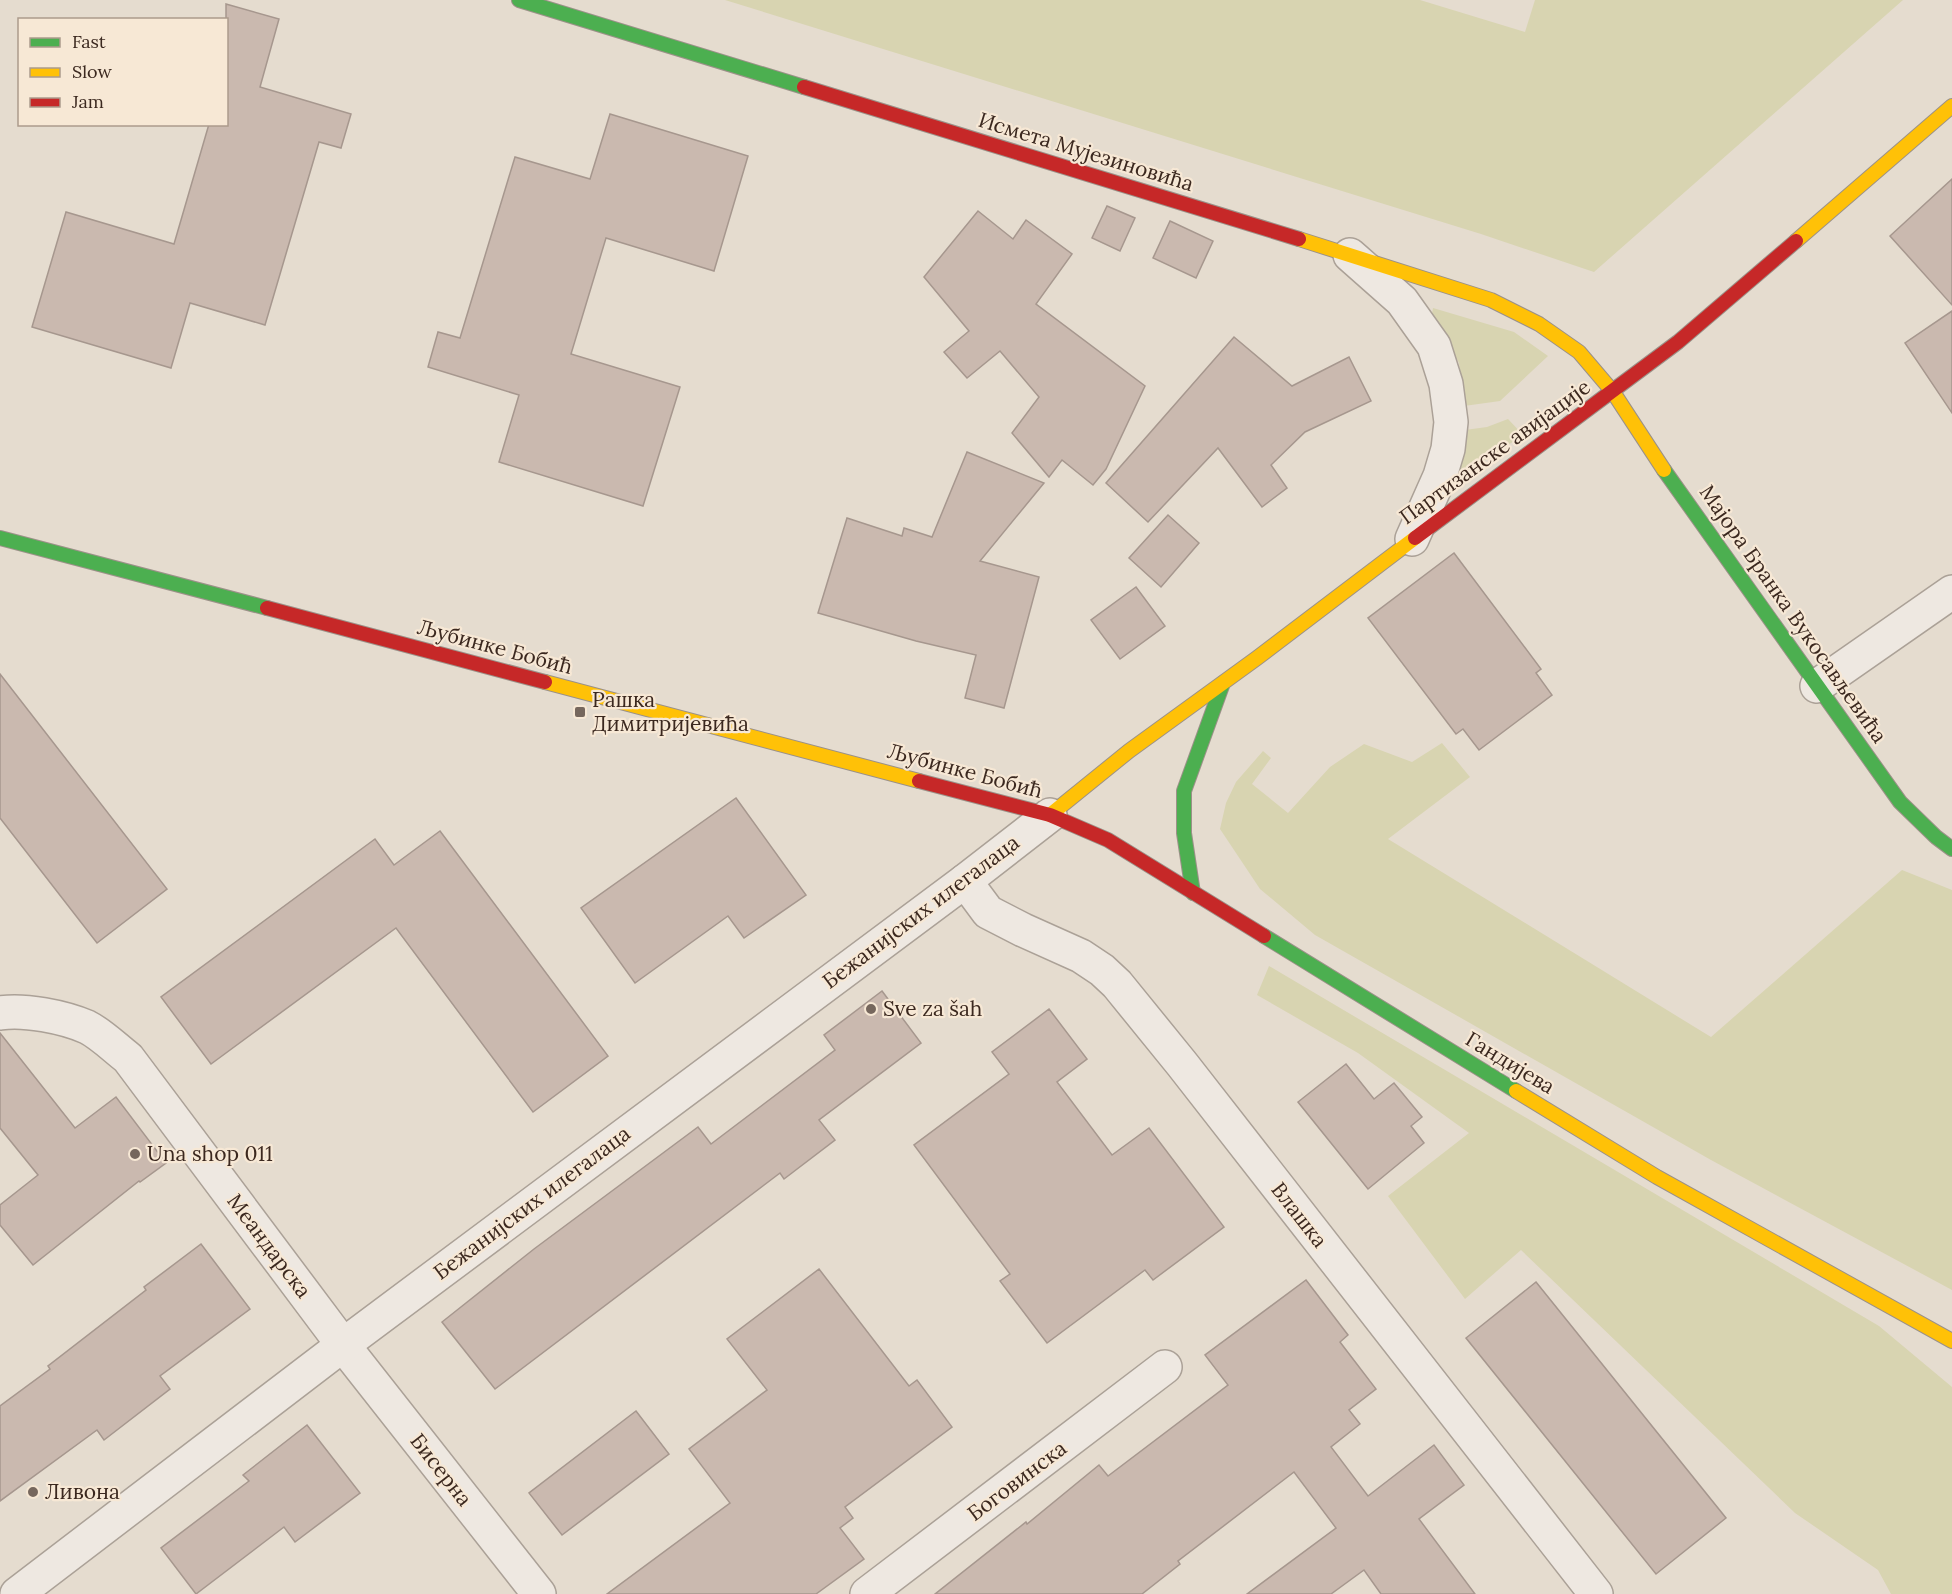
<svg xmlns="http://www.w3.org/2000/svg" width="1952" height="1594" viewBox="0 0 1952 1594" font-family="Lora,serif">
<rect width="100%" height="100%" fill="#e5dccf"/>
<g fill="#d8d4b1">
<path d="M 725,0 L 1420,0 L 1525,32 L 1535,0 L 1903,0 L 1594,272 L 1481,234 Z"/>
<path d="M 1433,308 L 1514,332 L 1548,356 L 1500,401 L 1464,406 L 1459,363 L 1432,314 Z"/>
<path d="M 1508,419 L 1523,435 L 1457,479 L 1454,476 L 1465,430 L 1487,427 Z"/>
<path d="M 1442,743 L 1470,777 L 1388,839 L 1711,1037 L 1902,870 L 1952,890 L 1952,1290 L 1711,1160 L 1315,935 L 1260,889 L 1220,829 L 1226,803 L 1236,782 L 1263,751 L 1271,758 L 1252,784 L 1288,813 L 1330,767 L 1364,744 L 1412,762 Z"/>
<path d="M 1269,966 L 1879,1326 L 1952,1387 L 1952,1594 L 1891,1594 L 1878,1570 L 1795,1513 L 1521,1250 L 1465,1299 L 1388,1196 L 1469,1133 L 1358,1053 L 1257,995 Z"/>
</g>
<g fill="#cab9af" stroke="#a6978e" stroke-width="1.5">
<path d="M 226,4 L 279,19 L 260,87 L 351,114 L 341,148 L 319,142 L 265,325 L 190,303 L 171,368 L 32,327 L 66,212 L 174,244 L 209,124 L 226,124 Z"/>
<path d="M 610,114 L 748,156 L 714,271 L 606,238 L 571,354 L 680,387 L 643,506 L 499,462 L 519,395 L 428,367 L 438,332 L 460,338 L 515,157 L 590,179 Z"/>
<path d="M 1952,179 L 1952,305 L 1890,236 Z"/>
<path d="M 1107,206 L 1135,218 L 1120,251 L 1092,238 Z"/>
<path d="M 978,211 L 1013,239 L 1026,220 L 1072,254 L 1036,304 L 1145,386 L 1106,469 L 1093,485 L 1062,460 L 1049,477 L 1012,433 L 1039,397 L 1000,351 L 967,378 L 944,352 L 969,331 L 924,277 Z"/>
<path d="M 1170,221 L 1213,241 L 1196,278 L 1153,258 Z"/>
<path d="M 1952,311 L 1952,413 L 1905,343 Z"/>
<path d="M 1234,337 L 1292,386 L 1349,357 L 1371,401 L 1305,432 L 1271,465 L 1287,488 L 1262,507 L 1218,448 L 1148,522 L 1106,483 Z"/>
<path d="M 967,452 L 1044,483 L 980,561 L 1039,577 L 1004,708 L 965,698 L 976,655 L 916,641 L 818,613 L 847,518 L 902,536 L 904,528 L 932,537 Z"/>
<path d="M 1168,515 L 1199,543 L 1161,587 L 1129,558 Z"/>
<path d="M 1454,553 L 1541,669 L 1536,673 L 1552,695 L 1479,750 L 1463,729 L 1456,734 L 1368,618 Z"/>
<path d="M 1136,587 L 1165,626 L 1120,659 L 1091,620 Z"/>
<path d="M 0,674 L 167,889 L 97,943 L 0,818 Z"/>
<path d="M 736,798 L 806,895 L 744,938 L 728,916 L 635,983 L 581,908 Z"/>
<path d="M 440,831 L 608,1056 L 533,1112 L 396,928 L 211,1064 L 161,997 L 375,839 L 394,865 Z"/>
<path d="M 882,991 L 921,1043 L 819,1120 L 835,1140 L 784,1179 L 780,1173 L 495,1389 L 442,1322 L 534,1249 L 698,1127 L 711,1144 L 835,1050 L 824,1035 Z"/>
<path d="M 1049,1009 L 1087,1059 L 1057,1082 L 1112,1155 L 1149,1128 L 1224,1227 L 1153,1280 L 1145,1270 L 1047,1343 L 1000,1281 L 1010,1274 L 914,1145 L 1009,1074 L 992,1052 Z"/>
<path d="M 0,1033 L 75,1128 L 116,1097 L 166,1163 L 140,1182 L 139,1181 L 33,1265 L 0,1225 L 0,1205 L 38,1175 L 0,1128 Z"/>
<path d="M 1346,1064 L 1374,1099 L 1394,1083 L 1422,1117 L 1411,1126 L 1424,1143 L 1368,1189 L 1298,1102 Z"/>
<path d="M 201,1244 L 250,1309 L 160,1376 L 170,1389 L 104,1440 L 97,1430 L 0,1501 L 0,1406 L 50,1369 L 48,1366 L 146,1290 L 144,1287 Z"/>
<path d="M 819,1269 L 909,1386 L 917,1380 L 952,1427 L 845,1507 L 853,1518 L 840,1528 L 864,1559 L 816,1594 L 607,1594 L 730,1503 L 689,1449 L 767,1390 L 727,1339 Z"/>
<path d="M 1306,1280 L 1348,1335 L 1340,1342 L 1376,1389 L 1349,1410 L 1360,1424 L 1331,1447 L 1368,1496 L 1434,1445 L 1464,1485 L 1419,1519 L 1475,1594 L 1381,1594 L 1364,1570 L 1331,1594 L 1247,1594 L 1336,1528 L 1294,1472 L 1178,1561 L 1180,1564 L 1142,1594 L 935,1594 L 1026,1522 L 1027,1524 L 1099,1465 L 1108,1476 L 1228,1385 L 1205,1355 Z"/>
<path d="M 1536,1282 L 1726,1518 L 1656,1574 L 1466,1338 Z"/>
<path d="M 636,1411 L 669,1454 L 562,1535 L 529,1493 Z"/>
<path d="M 307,1425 L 360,1493 L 295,1542 L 284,1527 L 196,1594 L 161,1548 L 249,1481 L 243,1475 Z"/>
</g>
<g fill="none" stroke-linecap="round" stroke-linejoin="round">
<defs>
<g id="street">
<path d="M 1350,255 L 1402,301 L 1434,346 L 1446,384 L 1451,422 L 1448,449 L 1440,476 L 1412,539"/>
<path d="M 1817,686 L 1952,592"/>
<path d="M 965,881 L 988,912 L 1023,930 L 1081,956 L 1102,970 L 1117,984 L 1182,1064 L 1596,1594"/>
<path d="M 0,1013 C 24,1009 64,1017 87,1027 C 101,1034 115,1048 128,1058 L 343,1345 L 539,1594"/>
<path d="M 17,1594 L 343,1345 L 965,881 L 1050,815"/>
<path d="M 867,1594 L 1165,1367"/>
</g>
<g id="fast">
<path d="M 519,0 L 804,87"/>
<path d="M 1664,470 L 1900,802 L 1936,837 L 1952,849"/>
<path d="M 0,538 L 267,608"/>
<path d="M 1193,893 L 1184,833 L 1184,791 L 1223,683"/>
<path d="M 1264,936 L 1516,1091"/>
</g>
<g id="slow">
<path d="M 1299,239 L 1491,300 L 1539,324 L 1579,352 L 1613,392 L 1664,470"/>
<path d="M 1796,241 L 1952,106"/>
<path d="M 545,682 L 919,781"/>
<path d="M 1050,815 L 1129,751 L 1257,658 L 1415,538"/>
<path d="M 1516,1091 L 1657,1177 L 1952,1341"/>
</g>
<g id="jam">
<path d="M 804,87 L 1299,239"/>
<path d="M 1415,538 L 1678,342 L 1796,241"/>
<path d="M 267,608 L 545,682"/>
<path d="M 919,781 L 1050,815 L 1108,840 L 1264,936"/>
</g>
</defs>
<use href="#street" stroke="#aba197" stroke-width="36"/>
<use href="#fast" stroke="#9b9188" stroke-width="16"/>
<use href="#slow" stroke="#9b9188" stroke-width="16"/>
<use href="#jam" stroke="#9b9188" stroke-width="16"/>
<use href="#street" stroke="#eee8e1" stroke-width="33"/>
<use href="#fast" stroke="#4caf50" stroke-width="14"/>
<use href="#slow" stroke="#ffc107" stroke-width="14"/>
<use href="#jam" stroke="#c62828" stroke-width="14"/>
</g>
<g fill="#76675d" stroke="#f7e8d5" stroke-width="2">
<rect x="574" y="706" width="12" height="12" rx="3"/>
<circle cx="871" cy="1009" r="6"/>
<circle cx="135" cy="1154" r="6"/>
<circle cx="33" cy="1492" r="6"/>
</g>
<g text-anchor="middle" stroke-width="4.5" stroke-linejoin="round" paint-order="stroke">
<g font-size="21" fill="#3b281f" stroke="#f7e8d5">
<text transform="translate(1086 152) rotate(17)" y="7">Исмета Мујезиновића</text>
<text transform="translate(1495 452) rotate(-36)" y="7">Партизанске авијације</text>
<text transform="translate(1793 614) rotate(55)" y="7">Мајора Бранка Вукосављевића</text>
<text transform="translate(495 647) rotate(15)" y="7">Љубинке Бобић</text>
<text transform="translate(965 771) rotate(15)" y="7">Љубинке Бобић</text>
<text transform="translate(921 912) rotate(-37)" y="7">Бежанијских илегалаца</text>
<text transform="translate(1510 1063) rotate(31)" y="7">Гандијева</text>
<text transform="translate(532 1203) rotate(-37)" y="7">Бежанијских илегалаца</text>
<text transform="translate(1299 1215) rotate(52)" y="7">Влашка</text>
<text transform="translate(269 1246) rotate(53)" y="7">Меандарска</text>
<text transform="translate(441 1470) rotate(52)" y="7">Бисерна</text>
<text transform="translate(1017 1481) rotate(-37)" y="7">Боговинска</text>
</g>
<g font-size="21" fill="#3b281f" stroke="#f7e8d5" text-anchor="start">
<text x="592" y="707">Рашка<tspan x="592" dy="24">Димитријевића</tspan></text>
<text x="883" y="1016">Sve za šah</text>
<text x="147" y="1161">Una shop 011</text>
<text x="45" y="1499">Ливона</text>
</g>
</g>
<rect x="18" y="18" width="210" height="108" fill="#f7e8d5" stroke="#ac9b8c" stroke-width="1.5"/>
<rect x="30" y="38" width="30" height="9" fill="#4caf50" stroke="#ac9b8c" stroke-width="1.5"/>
<text x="72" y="48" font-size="18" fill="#3b281f">Fast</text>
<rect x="30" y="68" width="30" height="9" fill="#ffc107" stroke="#ac9b8c" stroke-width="1.5"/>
<text x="72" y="78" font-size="18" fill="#3b281f">Slow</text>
<rect x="30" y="98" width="30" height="9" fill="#c62828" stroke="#ac9b8c" stroke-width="1.5"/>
<text x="72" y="108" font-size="18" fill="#3b281f">Jam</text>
</svg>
